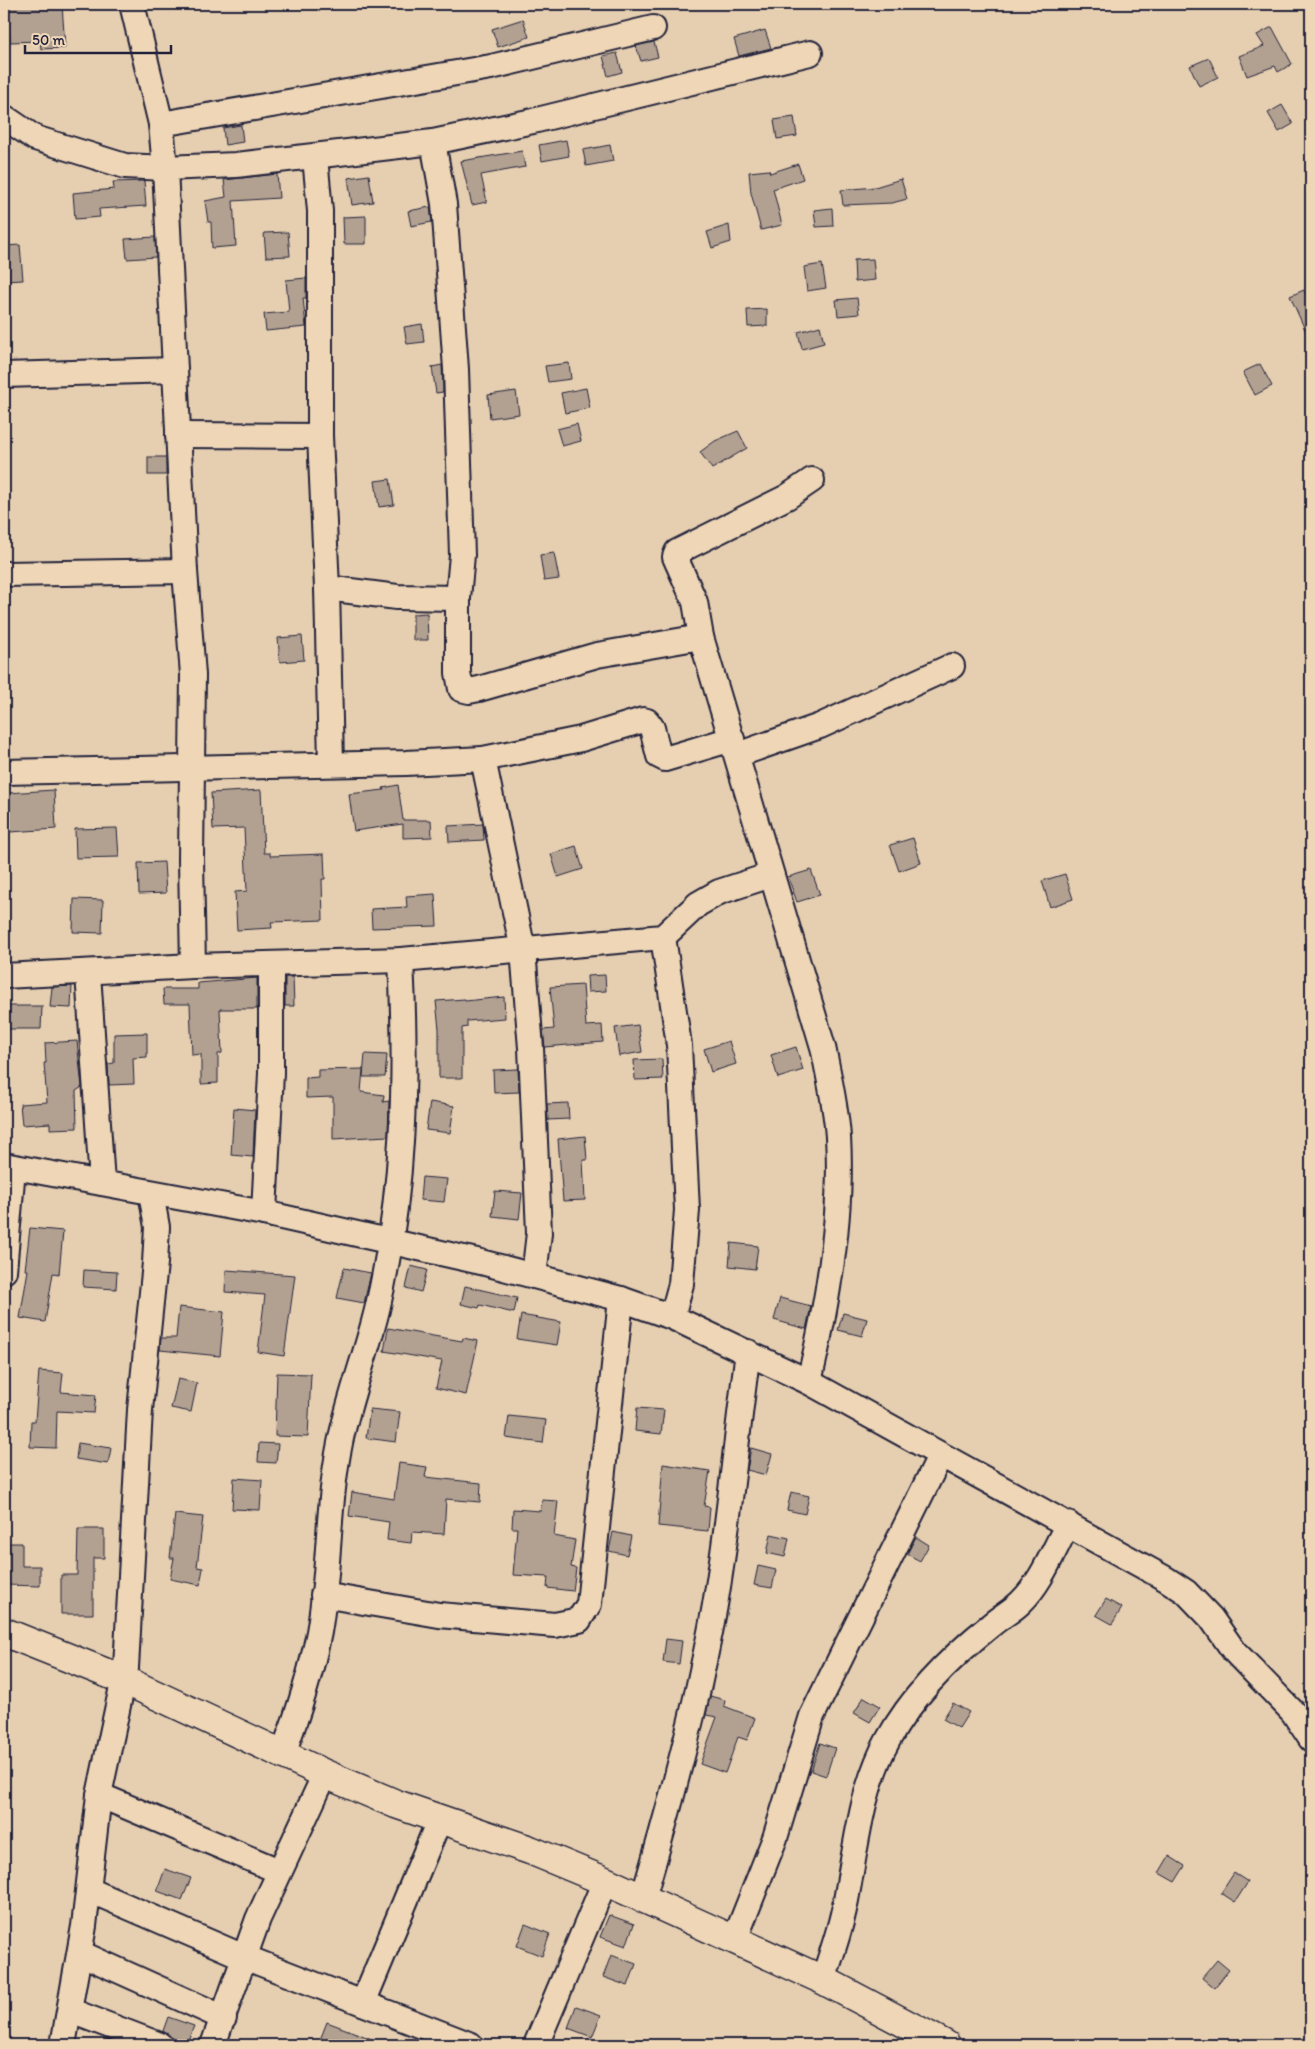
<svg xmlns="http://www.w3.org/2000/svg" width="1315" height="2049" viewBox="0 0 1315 2049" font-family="Itim,sans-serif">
<rect width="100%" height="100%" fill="#e6cfb1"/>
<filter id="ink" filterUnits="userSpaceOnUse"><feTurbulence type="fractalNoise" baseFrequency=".02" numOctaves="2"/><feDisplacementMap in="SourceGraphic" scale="10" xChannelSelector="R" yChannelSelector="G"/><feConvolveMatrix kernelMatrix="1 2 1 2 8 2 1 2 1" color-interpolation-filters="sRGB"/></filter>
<g filter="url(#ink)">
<g fill="#b2a191" stroke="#22223b">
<path d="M 8,4 L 62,4 L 65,48 L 41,49 L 40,41 L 10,42 Z"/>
<path d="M 523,19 L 529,37 L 498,47 L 492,29 Z"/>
<path d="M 1272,27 L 1292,64 L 1278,72 L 1275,66 L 1247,76 L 1239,56 L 1264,46 L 1257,35 Z"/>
<path d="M 765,30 L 771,48 L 739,56 L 734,39 Z"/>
<path d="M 654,42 L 658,57 L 641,61 L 636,46 Z"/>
<path d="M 617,53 L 622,72 L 608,76 L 603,56 Z"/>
<path d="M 1209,58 L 1218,77 L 1199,86 L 1190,66 Z"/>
<path d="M 1282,105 L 1293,124 L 1279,132 L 1268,113 Z"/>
<path d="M 794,117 L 797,136 L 777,139 L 774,120 Z"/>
<path d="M 241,125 L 243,142 L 225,145 L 223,128 Z"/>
<path d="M 566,140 L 569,156 L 542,161 L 539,145 Z"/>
<path d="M 610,145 L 613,161 L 586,166 L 583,150 Z"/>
<path d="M 522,151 L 525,167 L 481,175 L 487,202 L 472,205 L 461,161 Z"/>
<path d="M 798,164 L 803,179 L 773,189 L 782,225 L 761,230 L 751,193 L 749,172 L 769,170 L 770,173 Z"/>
<path d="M 277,174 L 279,198 L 233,201 L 236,246 L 212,248 L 211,222 L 208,222 L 205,201 L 226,197 L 224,180 Z"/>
<path d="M 369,175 L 373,202 L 352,205 L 348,178 Z"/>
<path d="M 901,179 L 907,199 L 892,203 L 843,205 L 841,190 L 875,187 Z"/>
<path d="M 144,181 L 146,206 L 99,209 L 100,217 L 75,219 L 73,193 L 114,189 L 113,182 Z"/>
<path d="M 430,207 L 432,222 L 411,226 L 408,211 Z"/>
<path d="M 832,208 L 833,226 L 816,227 L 814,210 Z"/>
<path d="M 366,216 L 366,244 L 344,244 L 343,217 Z"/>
<path d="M 729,225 L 731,242 L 712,248 L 707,232 Z"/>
<path d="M 288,232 L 290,256 L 266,257 L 264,233 Z"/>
<path d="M 155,237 L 156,257 L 127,259 L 125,239 Z"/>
<path d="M 20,245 L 23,280 L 4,281 L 4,246 Z"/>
<path d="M 873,259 L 875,280 L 855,282 L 854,260 Z"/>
<path d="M 822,264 L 826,288 L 807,291 L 804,267 Z"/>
<path d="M 306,278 L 306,298 L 303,298 L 306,327 L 266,331 L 264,314 L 289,312 L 286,280 Z"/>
<path d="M 1304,290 L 1311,305 L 1311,343 L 1290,296 Z"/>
<path d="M 857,298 L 859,314 L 838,316 L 836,300 Z"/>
<path d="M 767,309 L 767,326 L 748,327 L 747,310 Z"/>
<path d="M 422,324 L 424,342 L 407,344 L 404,327 Z"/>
<path d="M 820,326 L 824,343 L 802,349 L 798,332 Z"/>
<path d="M 569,363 L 571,379 L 548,382 L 545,366 Z"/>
<path d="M 1260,364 L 1272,386 L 1255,395 L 1243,372 Z"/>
<path d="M 442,365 L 443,392 L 436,393 L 432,367 Z"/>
<path d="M 586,388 L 590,408 L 565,413 L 561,393 Z"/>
<path d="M 516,391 L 519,414 L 490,418 L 488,395 Z"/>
<path d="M 577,424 L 581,441 L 562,446 L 557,429 Z"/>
<path d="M 738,431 L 747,448 L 712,469 L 700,452 L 715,441 Z"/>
<rect x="148" y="457" width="18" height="18"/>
<path d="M 390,479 L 394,505 L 379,507 L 375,481 Z"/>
<path d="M 554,553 L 559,579 L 544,581 L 540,555 Z"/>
<path d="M 427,613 L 428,640 L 413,640 L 413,614 Z"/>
<path d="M 302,636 L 304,660 L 280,662 L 278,638 Z"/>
<path d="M 398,785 L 403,820 L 431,820 L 432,837 L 403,838 L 403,824 L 354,831 L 349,794 L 384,790 L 383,788 Z"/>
<path d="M 54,790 L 56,829 L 10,832 L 7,793 Z"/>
<path d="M 261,790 L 264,853 L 270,853 L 270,856 L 324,854 L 325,879 L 322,879 L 323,920 L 271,922 L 272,928 L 237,930 L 235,892 L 247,891 L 244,828 L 213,829 L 211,793 Z"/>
<path d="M 483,824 L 484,840 L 449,842 L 448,826 Z"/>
<path d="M 117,828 L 119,857 L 76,858 L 75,829 Z"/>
<path d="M 913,838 L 921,863 L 899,871 L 890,845 Z"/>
<path d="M 576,846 L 583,869 L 558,877 L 551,854 Z"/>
<path d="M 164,862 L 166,893 L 139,894 L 138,863 Z"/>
<path d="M 811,870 L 820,895 L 797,902 L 788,877 Z"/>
<path d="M 1065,874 L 1073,899 L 1050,907 L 1042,881 Z"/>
<path d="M 435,894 L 437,926 L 372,928 L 371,909 L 407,907 L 406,896 Z"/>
<path d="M 74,899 L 103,900 L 102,933 L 73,932 Z"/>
<path d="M 605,975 L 606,991 L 588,992 L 587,976 Z"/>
<path d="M 285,977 L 293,977 L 294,1006 L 285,1006 Z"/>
<path d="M 257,978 L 257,1009 L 220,1009 L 222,1053 L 218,1054 L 218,1083 L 201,1084 L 201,1054 L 192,1055 L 190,1004 L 164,1004 L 163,989 L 198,989 L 198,983 Z"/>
<path d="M 583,985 L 586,1026 L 602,1025 L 603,1042 L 545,1047 L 543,1030 L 554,1029 L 550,987 Z"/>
<path d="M 72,986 L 71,1008 L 50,1007 L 52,987 Z"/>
<path d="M 504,997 L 505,1018 L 467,1021 L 467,1027 L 462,1028 L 462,1078 L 439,1078 L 439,1029 L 436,1001 L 465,999 L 465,1001 Z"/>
<path d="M 4,1006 L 42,1006 L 41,1029 L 4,1029 Z"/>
<path d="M 638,1025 L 642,1052 L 619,1056 L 615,1028 Z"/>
<path d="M 147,1033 L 147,1057 L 133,1058 L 134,1084 L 109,1085 L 108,1064 L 114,1063 L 114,1034 Z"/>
<path d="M 77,1041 L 82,1087 L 76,1091 L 77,1128 L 50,1129 L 50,1123 L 22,1125 L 20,1104 L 47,1102 L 44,1063 L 46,1063 L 45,1043 Z"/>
<path d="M 729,1041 L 736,1064 L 711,1072 L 704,1049 Z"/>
<path d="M 796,1047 L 803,1070 L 778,1078 L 771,1055 Z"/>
<path d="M 365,1054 L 387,1055 L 385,1077 L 363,1077 Z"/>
<path d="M 662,1059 L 663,1079 L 635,1080 L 634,1060 Z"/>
<path d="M 363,1069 L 361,1092 L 384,1095 L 383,1102 L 389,1101 L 388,1136 L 333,1139 L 333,1097 L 306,1098 L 306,1078 L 318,1077 L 318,1070 Z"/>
<path d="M 518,1069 L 519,1092 L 494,1093 L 493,1070 Z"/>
<path d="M 430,1102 L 454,1106 L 450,1133 L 426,1130 Z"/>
<path d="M 568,1103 L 569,1119 L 548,1120 L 547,1104 Z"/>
<path d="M 234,1108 L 255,1110 L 253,1157 L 231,1155 Z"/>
<path d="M 585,1136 L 587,1160 L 583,1160 L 585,1200 L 563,1201 L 558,1139 Z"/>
<path d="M 422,1177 L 447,1179 L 444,1202 L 420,1200 Z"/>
<path d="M 495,1191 L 522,1193 L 519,1219 L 492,1216 Z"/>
<path d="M 30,1228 L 63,1231 L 59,1274 L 53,1273 L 45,1322 L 20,1318 L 28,1270 L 25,1270 Z"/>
<path d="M 731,1243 L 758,1246 L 755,1269 L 729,1266 Z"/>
<path d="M 411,1266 L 427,1270 L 421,1292 L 406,1288 Z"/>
<path d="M 344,1268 L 371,1273 L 364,1303 L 337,1298 Z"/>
<path d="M 84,1270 L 117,1272 L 116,1289 L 83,1287 Z"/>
<path d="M 226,1270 L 295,1275 L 284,1356 L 258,1352 L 265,1295 L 225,1292 Z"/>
<path d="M 465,1286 L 517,1298 L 514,1313 L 480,1305 L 479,1308 L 461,1304 Z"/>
<path d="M 780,1298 L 811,1306 L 806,1329 L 774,1320 Z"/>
<path d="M 179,1307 L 224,1312 L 220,1356 L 160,1350 L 161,1338 L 176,1338 Z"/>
<path d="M 843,1313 L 867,1319 L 862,1336 L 838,1330 Z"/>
<path d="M 521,1315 L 561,1322 L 557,1345 L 517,1339 Z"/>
<path d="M 388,1328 L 462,1341 L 463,1338 L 478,1341 L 466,1395 L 436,1388 L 442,1361 L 384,1351 Z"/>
<path d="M 39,1371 L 63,1373 L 61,1392 L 96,1395 L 94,1413 L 57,1411 L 56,1448 L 30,1447 L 31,1421 L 35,1421 Z"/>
<path d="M 277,1373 L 311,1374 L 308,1437 L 275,1436 Z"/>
<path d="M 178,1379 L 197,1383 L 191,1412 L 171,1408 Z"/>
<path d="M 637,1408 L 664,1410 L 661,1434 L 635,1431 Z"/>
<path d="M 370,1409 L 400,1412 L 396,1442 L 366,1438 Z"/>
<path d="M 509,1416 L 546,1420 L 543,1443 L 506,1438 Z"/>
<path d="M 78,1443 L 111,1448 L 108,1464 L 76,1459 Z"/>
<path d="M 259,1443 L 278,1444 L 276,1463 L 258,1462 Z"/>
<path d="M 751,1448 L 772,1454 L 766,1475 L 747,1470 Z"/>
<path d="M 399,1463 L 427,1467 L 425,1477 L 481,1483 L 480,1502 L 446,1499 L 444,1534 L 412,1532 L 411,1543 L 387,1540 L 389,1522 L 349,1516 L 352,1492 L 394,1499 Z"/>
<path d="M 663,1464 L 710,1471 L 704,1506 L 710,1507 L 708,1531 L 658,1526 Z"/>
<path d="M 234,1478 L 262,1480 L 260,1510 L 232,1509 Z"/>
<path d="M 791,1492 L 809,1496 L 805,1514 L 787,1510 Z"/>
<path d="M 542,1500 L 558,1501 L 554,1536 L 575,1540 L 571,1567 L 576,1568 L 573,1591 L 547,1588 L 548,1577 L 513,1575 L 517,1528 L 512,1528 L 513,1509 L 541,1511 Z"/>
<path d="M 175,1514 L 203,1517 L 197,1567 L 203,1568 L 200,1585 L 170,1579 L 174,1558 L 170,1558 Z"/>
<path d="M 78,1529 L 104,1529 L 104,1558 L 93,1558 L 93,1614 L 61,1614 L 61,1575 L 77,1575 Z"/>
<path d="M 613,1532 L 631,1536 L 627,1555 L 609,1551 Z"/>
<path d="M 771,1534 L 789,1538 L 785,1557 L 767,1553 Z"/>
<path d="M 916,1537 L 929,1545 L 920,1561 L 907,1554 Z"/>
<path d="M 6,1543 L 22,1543 L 22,1566 L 40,1566 L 40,1586 L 6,1585 Z"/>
<path d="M 758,1566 L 776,1570 L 772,1588 L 754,1585 Z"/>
<path d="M 1106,1599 L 1122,1608 L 1112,1624 L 1096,1615 Z"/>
<path d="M 666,1639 L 682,1641 L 679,1664 L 663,1662 Z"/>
<path d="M 710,1696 L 725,1700 L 724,1706 L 755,1718 L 747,1740 L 738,1737 L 725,1773 L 700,1764 L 717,1717 L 706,1715 Z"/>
<path d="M 864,1697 L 880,1706 L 870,1722 L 854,1713 Z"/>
<path d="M 953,1703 L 969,1712 L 959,1728 L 943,1719 Z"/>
<path d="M 820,1743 L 835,1748 L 826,1776 L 811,1771 Z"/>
<path d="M 1169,1856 L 1185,1866 L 1175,1882 L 1159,1873 Z"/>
<path d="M 165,1869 L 191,1878 L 182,1900 L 157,1891 Z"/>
<path d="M 1234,1873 L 1248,1882 L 1235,1902 L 1221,1893 Z"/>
<path d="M 609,1915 L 634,1924 L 626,1946 L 600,1937 Z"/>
<path d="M 525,1924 L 550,1934 L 542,1956 L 517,1946 Z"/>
<path d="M 611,1955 L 636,1964 L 628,1986 L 603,1977 Z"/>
<path d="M 1217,1960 L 1229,1970 L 1214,1988 L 1202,1978 Z"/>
<path d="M 576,2006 L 601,2015 L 592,2037 L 568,2028 Z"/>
<path d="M 168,2017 L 194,2026 L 186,2045 L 174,2044 L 170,2036 L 163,2031 Z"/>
<path d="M 327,2022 L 385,2044 L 385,2045 L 318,2045 Z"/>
</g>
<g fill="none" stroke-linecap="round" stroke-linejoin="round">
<defs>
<g id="minor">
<path d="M 132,4 L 161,124 L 165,168 L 185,571 L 193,675 L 191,860 L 193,966"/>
<path d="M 4,117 L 35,138 L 125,166 L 165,168 L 236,165 L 433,142 L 533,121 L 810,53"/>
<path d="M 161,124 L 491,67 L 653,28"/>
<path d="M 433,142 L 444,204 L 456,369 L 462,555 L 458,598 L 458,673 L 461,689 L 469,691 L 479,689 L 597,655 L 701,637"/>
<path d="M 315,157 L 320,211 L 320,436 L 327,588 L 331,763"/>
<path d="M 4,375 L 175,370"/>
<path d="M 178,435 L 320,436"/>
<path d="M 4,574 L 185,571"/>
<path d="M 327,588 L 397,597 L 458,598"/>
<path d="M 737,755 L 820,726 L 952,666"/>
<path d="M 483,759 L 523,950 L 531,1048 L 539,1233 L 534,1276"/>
<path d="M 4,772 L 406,763 L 483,759 L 581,739 L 643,720 L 647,721 L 652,728 L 659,756 L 665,759 L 732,739"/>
<path d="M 663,937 L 679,1045 L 687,1210 L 681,1284 L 672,1317"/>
<path d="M 88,973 L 102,1183"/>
<path d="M 4,976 L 193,966 L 401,960 L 663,937 L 698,904 L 719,892 L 771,875"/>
<path d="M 4,1165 L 264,1213 L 481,1262 L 621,1299 L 672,1317 L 809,1382 L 1166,1579 L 1186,1592 L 1211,1618 L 1234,1651 L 1293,1712 L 1311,1739"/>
<path d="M 264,1213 L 271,1073 L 271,964"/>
<path d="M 4,1271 L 13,1168"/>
<path d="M 809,1382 C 827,1306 843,1216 838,1137 C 836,1107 829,1077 823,1047 L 701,637 L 695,602 L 675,557 L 677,552 L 787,497 L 812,480"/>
<path d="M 323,1595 L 439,1615 L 555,1625 L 579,1620 L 589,1604 L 621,1299"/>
<path d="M 283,1753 C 298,1714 311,1673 319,1632 C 330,1570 327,1506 340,1443 C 349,1398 366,1355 377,1310 C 404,1196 407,1077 401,960"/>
<path d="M 99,1795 L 279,1871"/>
<path d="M 89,1890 L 244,1957 L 471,2045"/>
<path d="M 643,1898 C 667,1817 689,1735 706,1652 C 727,1554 734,1451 748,1352"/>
<path d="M 735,1939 L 775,1838 L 812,1716 L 940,1456"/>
<path d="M 80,1953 L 224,2018"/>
<path d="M 823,1980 C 833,1950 843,1921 848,1889 C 857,1839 863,1785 888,1740 C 913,1694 951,1657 991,1625 C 1000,1617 1012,1611 1021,1602 C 1042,1582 1054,1549 1068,1524"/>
<path d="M 363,2003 L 440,1818"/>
<path d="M 71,2011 L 160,2045"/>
<path d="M 63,2045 L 84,1926 L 99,1795 L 126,1668 L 140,1410 L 155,1263 L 157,1227 L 151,1193"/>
<path d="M 213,2045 L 258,1919 L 325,1774"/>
<path d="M 536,2045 L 605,1881"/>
</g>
<path id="tertiary" d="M 4,1632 L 124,1680 L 325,1774 L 396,1804 L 530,1850 L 605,1881 L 823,1980 L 946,2045"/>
</defs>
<use href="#minor" stroke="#22223b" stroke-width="28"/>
<use href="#tertiary" stroke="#22223b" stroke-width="31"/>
<use href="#minor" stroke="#eed6b6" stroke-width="24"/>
<use href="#tertiary" stroke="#eed6b6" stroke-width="28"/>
</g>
</g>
<rect width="1315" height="2049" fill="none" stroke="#eed6b6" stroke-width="20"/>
<rect x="10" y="10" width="1295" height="2029" fill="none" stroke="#22223b" stroke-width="2" filter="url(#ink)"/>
<path d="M25 45v8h146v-8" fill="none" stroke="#22223b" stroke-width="2.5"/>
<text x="32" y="45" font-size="15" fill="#22223b" stroke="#eed6b6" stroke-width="4" paint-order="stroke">50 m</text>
</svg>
